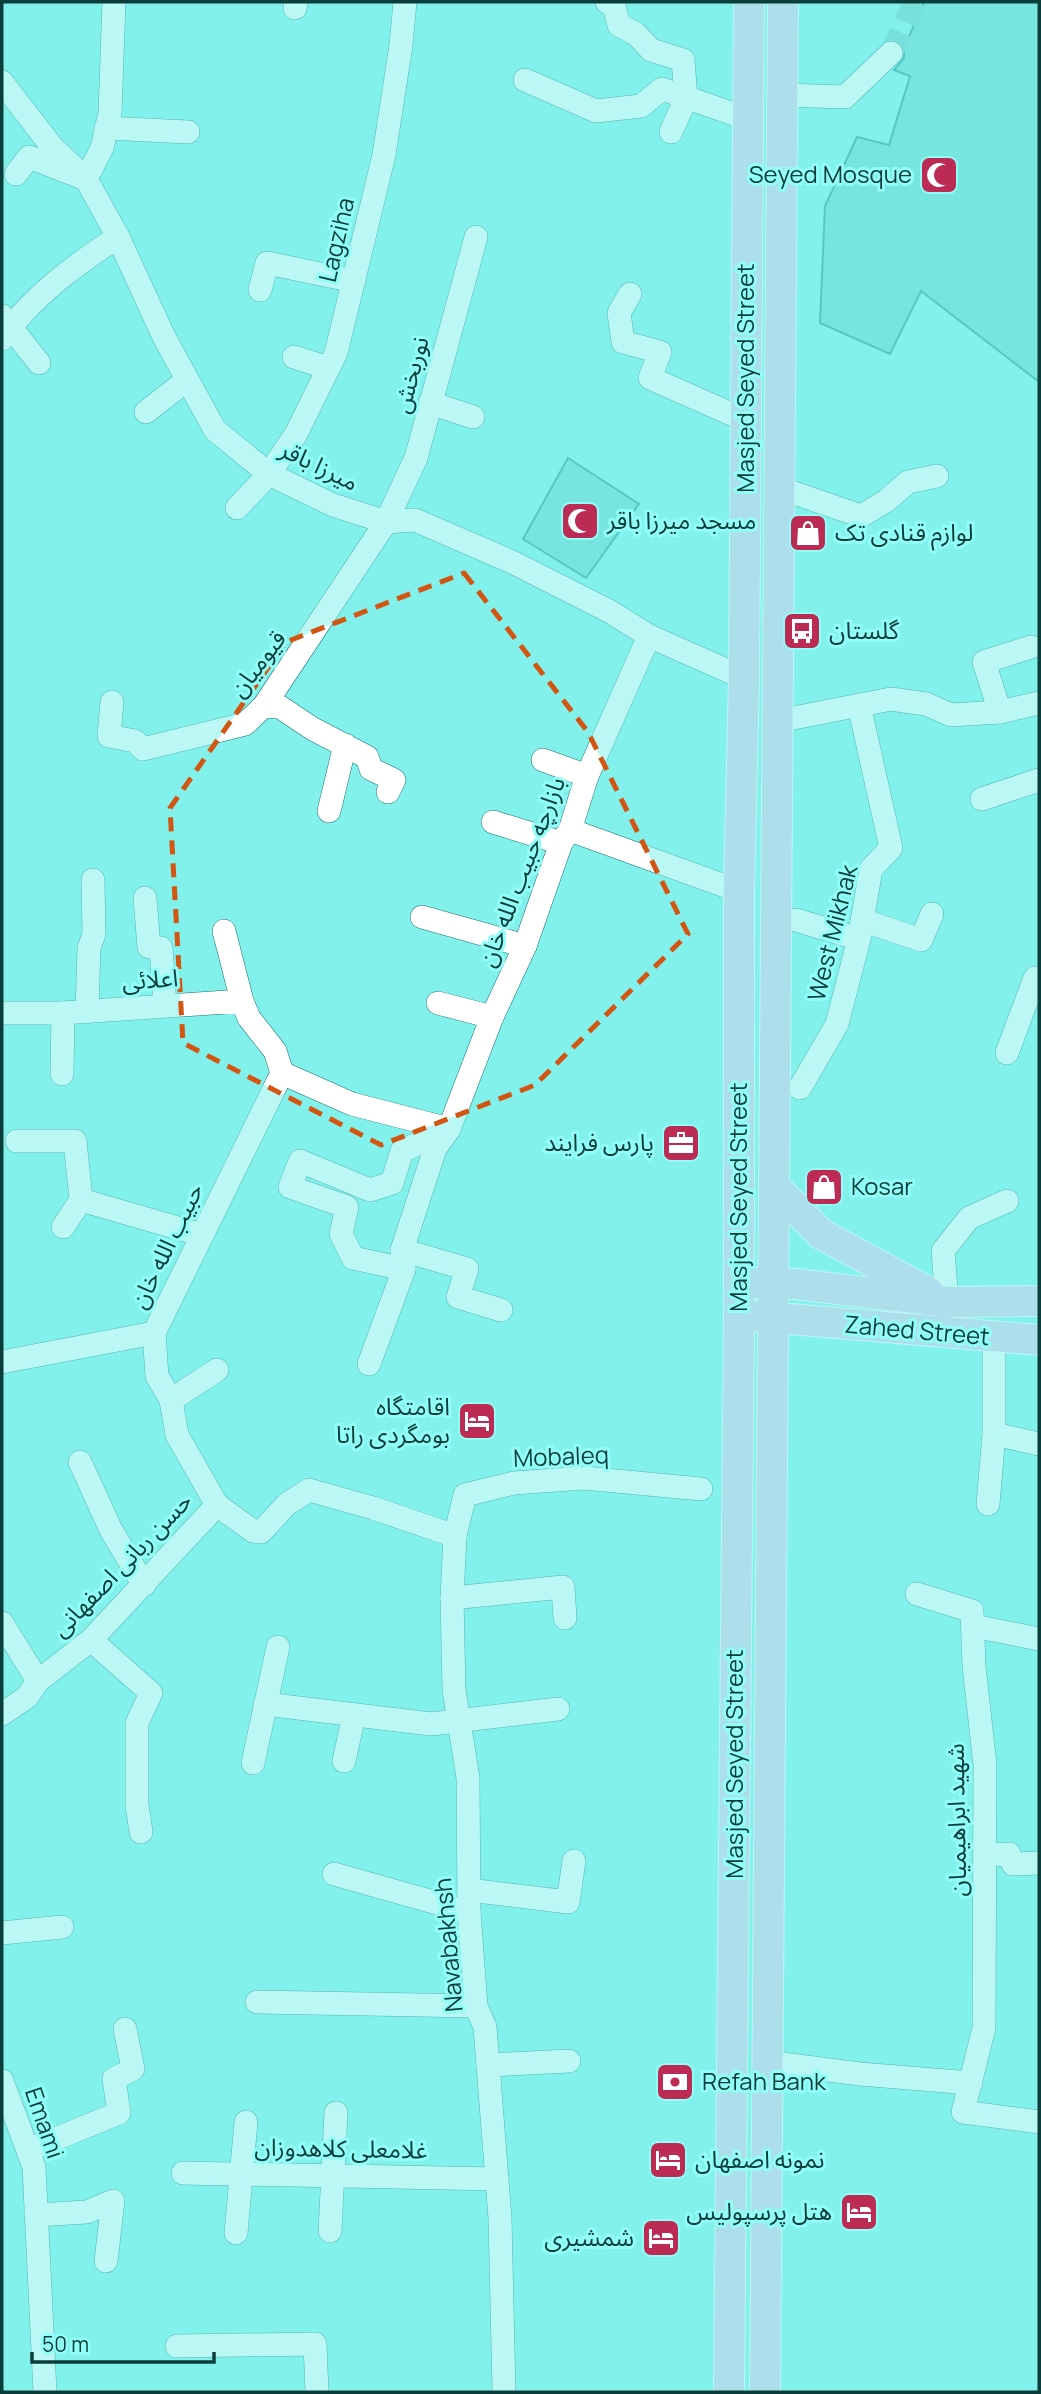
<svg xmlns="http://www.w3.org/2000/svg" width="1041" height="2394" viewBox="0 0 1041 2394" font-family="Manrope,'Noto Sans Arabic',sans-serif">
<rect width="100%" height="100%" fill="#83f1eb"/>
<g fill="#69d7d1" stroke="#1a9994" stroke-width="2">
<path d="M 924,2 L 1039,2 L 1039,382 L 921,291 L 890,354 L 820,323 L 825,206 L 857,137 L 889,145 L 910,76 L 894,70 L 904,58 L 904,48 Z"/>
<path d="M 568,458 L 639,504 L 586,578 L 523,539 Z"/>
</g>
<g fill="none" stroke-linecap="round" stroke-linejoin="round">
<path stroke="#6bcdc8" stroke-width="23" stroke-dasharray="23 11" stroke-linecap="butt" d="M 891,53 L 915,2"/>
<defs>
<g id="minor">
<path d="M 607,2 L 614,6 L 619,25 L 636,34 L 651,50 L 683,60 L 686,98 L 671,132"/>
<path d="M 295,8 L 296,2"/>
<path d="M 525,80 L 596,111 L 641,106 L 662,89 L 748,119"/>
<path d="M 2,82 L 53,148 L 86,179 L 118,237 L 164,337 L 215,430 L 269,474 L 333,505 L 386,522 L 415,520 L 512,562 L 609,611 L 649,636 L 744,678"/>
<path d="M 783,95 L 845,97 L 891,53"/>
<path d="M 106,128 L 188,132"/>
<path d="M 16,174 L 29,157 L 86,179 L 102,148 L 110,113 L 114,2"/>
<path d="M 260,290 L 267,263 L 354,281"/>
<path d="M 630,294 L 619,313 L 623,342 L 660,352 L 650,378 L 745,420"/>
<path d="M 2,316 L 39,363"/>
<path d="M 2,339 C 31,297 75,265 118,237"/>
<path d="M 294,357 L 328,368"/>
<path d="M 430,403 L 473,417"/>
<path d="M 146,412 L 187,380"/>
<path d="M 780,488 L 861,516 L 886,501 L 908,482 L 937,476"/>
<path d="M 237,508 L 269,474 L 296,434 L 336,353 L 384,155 L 401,45 L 405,2"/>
<path d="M 112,702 L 109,736 L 135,741 L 143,749 L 245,724 L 264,706 L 386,522 L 416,458 L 476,237"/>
<path d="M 264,706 L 280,707 L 313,729 L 367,757 L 371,769 L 394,780 L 388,792"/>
<path d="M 1000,712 L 984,662 L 1031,647"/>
<path d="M 778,721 L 891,699 L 926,704 L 951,715 L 1000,712 L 1039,703"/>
<path d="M 543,760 L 587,776"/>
<path d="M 982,799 L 1039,780"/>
<path d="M 329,811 L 345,745"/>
<path d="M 493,822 L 561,843"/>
<path d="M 570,830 L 739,891"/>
<path d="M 145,898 L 149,947 L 161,948 L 165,1005"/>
<path d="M 422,917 L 525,946"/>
<path d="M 796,920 L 859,939"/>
<path d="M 862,920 L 921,940 L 932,914"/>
<path d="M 224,931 L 242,1001"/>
<path d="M 438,1003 L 492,1017"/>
<path d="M 87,1011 L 89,948 L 94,934 L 93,880"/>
<path d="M 2,1013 L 63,1013 L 242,1001 L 249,1018 L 275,1051 L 282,1073 L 154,1333 L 157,1376 L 171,1400 L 177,1435 L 217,1505 L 253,1531 L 261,1532 L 287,1504 L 309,1490 L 373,1508 L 455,1536"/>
<path d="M 1007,1053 L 1035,978 L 1039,979"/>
<path d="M 282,1073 L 352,1104 L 449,1129"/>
<path d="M 62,1074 L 63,1013"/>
<path d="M 800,1088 L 837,1024 L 859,939 L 871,869 L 891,848 L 859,705"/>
<path d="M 17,1141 L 75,1141 L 81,1200"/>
<path d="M 63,1227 L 81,1200 L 202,1235"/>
<path d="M 402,1250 L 467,1269 L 458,1297 L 501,1310"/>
<path d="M 404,1269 L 353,1258 L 341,1234 L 347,1207 L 290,1187 L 300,1161 L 370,1190 L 392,1183 L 402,1151 L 449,1129"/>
<path d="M 947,1302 L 943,1251 L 969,1218 L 1007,1201"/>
<path d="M 2,1362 L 154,1333"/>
<path d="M 369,1364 L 404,1269 L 402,1250 L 435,1149 L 449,1129 L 492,1017 L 525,946 L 561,843 L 570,830 L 587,776 L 649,636"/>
<path d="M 171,1400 L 217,1370"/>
<path d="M 994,1434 L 1039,1444"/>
<path d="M 80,1462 L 111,1530 L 144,1585"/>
<path d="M 988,1504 L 994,1434 L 994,1338"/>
<path d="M 917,1594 L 972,1611 L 974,1666 L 985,1765 L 984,2028 L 963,2112 L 1039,2122"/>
<path d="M 452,1598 L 563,1587 L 565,1618"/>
<path d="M 2,1623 L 38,1681"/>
<path d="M 973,1626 L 1039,1639"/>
<path d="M 91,1640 L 151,1693 L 137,1723 L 137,1805 L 141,1832"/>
<path d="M 265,1704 L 431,1724 L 558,1709"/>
<path d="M 2,1714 L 27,1697 L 38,1681 L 91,1640 L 217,1505"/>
<path d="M 344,1761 L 354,1715"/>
<path d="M 253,1763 L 278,1647"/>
<path d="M 985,1855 L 1009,1854 L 1013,1864 L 1039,1863"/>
<path d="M 334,1874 L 469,1912"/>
<path d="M 469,1890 L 568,1902 L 574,1861"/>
<path d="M 2,1933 L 62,1927"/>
<path d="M 257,2002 L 476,2006"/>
<path d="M 767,2062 L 860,2074 L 971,2083"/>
<path d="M 488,2065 L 569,2061"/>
<path d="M 2,2081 L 34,2167 L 45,2392"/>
<path d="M 28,2150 L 119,2113 L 114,2079 L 133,2069 L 125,2029"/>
<path d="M 183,2173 L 497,2179"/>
<path d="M 36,2215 L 87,2212 L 113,2201 L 106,2261"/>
<path d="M 330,2231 L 336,2113"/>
<path d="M 236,2233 L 246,2122"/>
<path d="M 177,2346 L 315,2344 L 317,2392"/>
<path d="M 504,2392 L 500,2218 L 485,2027 L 476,2006 L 469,1912 L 468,1778 L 454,1690 L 452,1598 L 455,1536 L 465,1495 L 514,1483 L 584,1478 L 701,1489"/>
</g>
<g id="major">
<path d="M 774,1186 L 821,1234 L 928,1292"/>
<path d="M 756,1283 L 796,1284 L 947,1302 L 1039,1301"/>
<path d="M 754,1316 L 1039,1340"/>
<path d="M 729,2392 L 739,1315 L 739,891 L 744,678 L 749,2"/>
<path d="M 765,2392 L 783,2"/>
</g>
</defs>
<use href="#minor" stroke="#15736f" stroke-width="24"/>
<use href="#major" stroke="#fff" stroke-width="32"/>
<use href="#minor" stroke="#fff" stroke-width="23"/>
<use href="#major" stroke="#dec7ee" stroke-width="30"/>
</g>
<path d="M0 0H1041V2394H0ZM 464,573 L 588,732 L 688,934 L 535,1085 L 381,1145 L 183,1043 L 170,808 L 286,642 Z" fill="#83f1eb" fill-opacity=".55" fill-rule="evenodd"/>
<path fill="none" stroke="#d25611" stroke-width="5" stroke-dasharray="14 9" stroke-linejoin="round" d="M 464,573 L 588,732 L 688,934 L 535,1085 L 381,1145 L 183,1043 L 170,808 L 286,642 Z"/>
<defs>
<symbol id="mosque-square" viewBox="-11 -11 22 22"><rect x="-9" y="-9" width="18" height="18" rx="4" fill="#bb2b53" stroke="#91fff8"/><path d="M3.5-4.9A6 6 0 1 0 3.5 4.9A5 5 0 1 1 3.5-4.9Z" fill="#fff"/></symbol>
<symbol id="shop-square" viewBox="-11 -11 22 22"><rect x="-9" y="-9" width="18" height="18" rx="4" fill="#bb2b53" stroke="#91fff8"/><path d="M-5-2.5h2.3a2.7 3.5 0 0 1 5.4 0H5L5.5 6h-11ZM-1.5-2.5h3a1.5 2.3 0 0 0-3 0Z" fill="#fff"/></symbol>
<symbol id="bus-square" viewBox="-11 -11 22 22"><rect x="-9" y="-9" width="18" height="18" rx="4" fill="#bb2b53" stroke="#91fff8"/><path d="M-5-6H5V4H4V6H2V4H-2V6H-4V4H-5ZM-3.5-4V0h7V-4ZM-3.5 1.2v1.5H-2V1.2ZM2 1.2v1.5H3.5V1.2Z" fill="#fff"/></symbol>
<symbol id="office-square" viewBox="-11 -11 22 22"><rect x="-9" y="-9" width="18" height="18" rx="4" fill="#bb2b53" stroke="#91fff8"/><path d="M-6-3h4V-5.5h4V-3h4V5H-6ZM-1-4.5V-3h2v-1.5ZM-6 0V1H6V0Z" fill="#fff"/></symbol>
<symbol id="hotel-square" viewBox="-11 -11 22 22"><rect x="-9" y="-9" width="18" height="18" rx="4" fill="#bb2b53" stroke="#91fff8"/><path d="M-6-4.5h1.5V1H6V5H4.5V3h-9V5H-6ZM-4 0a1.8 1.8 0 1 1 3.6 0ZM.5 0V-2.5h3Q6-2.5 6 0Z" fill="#fff"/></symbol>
<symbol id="bank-square" viewBox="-11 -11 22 22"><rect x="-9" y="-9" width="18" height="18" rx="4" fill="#bb2b53" stroke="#91fff8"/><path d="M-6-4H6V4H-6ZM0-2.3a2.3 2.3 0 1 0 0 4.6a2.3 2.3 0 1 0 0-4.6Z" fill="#fff"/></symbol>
</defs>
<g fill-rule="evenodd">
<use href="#mosque-square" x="917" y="153" width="44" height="44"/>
<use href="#mosque-square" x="558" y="499" width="44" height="44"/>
<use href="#shop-square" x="786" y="511" width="44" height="44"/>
<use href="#bus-square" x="780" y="609" width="44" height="44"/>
<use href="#office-square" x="659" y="1121" width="44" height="44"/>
<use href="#shop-square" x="802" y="1165" width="44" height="44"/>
<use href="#hotel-square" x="455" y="1399" width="44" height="44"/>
<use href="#bank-square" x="653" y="2060" width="44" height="44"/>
<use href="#hotel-square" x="646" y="2138" width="44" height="44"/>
<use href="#hotel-square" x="837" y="2190" width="44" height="44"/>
<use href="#hotel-square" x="639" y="2216" width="44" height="44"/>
</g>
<g text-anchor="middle" stroke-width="6" stroke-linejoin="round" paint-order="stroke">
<g font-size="24" fill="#0b3d3b" stroke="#91fff8" text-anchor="start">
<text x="912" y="183" text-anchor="end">Seyed Mosque</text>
<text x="607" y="529">مسجد میرزا باقر</text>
<text x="835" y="541">لوازم قنادی تک</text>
<text x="829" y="639">گلستان</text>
<text x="654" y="1151" text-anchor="end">پارس فرایند</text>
<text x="851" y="1195">Kosar</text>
<text x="450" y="1415" text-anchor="end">اقامتگاه<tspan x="450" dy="28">بومگردی راتا</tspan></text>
<text x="702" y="2090">Refah Bank</text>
<text x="695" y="2168">نمونه اصفهان</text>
<text x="832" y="2220" text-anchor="end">هتل پرسپولیس</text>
<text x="634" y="2246" text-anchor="end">شمشیری</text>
</g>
<g font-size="24" fill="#0b3d3b" stroke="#91fff8">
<text transform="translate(337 240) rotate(-77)" y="8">Lagziha</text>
<text transform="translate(411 375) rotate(-75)" y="8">نوربخش</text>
<text transform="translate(746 378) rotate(-90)" y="8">Masjed Seyed Street</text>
<text transform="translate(319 466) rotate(26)" y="8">میرزا باقر</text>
<text transform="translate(258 664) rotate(-53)" y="8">قیومیان</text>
<text transform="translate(522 872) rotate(-69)" y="8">بازارچه حبیب الله خان</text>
<text transform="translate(833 933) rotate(-76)" y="8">West Mikhak</text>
<text transform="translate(150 980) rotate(-4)" y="8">اعلائی</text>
<text transform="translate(739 1197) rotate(-90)" y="8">Masjed Seyed Street</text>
<text transform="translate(167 1246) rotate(-64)" y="8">حبیب الله خان</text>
<text transform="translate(917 1331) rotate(5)" y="8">Zahed Street</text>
<text transform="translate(561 1457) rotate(-2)" y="8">Mobaleq</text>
<text transform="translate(122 1565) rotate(-46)" y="8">حسن ربانی اصفهانی</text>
<text transform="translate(735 1764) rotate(-90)" y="8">Masjed Seyed Street</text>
<text transform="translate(957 1820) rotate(-91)" y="8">شهید ابراهیمیان</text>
<text transform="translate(449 1945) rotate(-95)" y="8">Navabakhsh</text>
<text transform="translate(44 2123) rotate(71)" y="8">Emami</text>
<text transform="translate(341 2149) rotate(1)" y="8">غلامعلی کلاهدوزان</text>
</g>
</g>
<rect width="1041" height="2394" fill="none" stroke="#0b3d3b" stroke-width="7"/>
<path d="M32 2352v10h182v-10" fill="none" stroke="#0b3d3b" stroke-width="3.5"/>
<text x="42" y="2352" font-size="21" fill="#0b3d3b" stroke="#91fff8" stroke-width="5" paint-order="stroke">50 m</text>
</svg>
